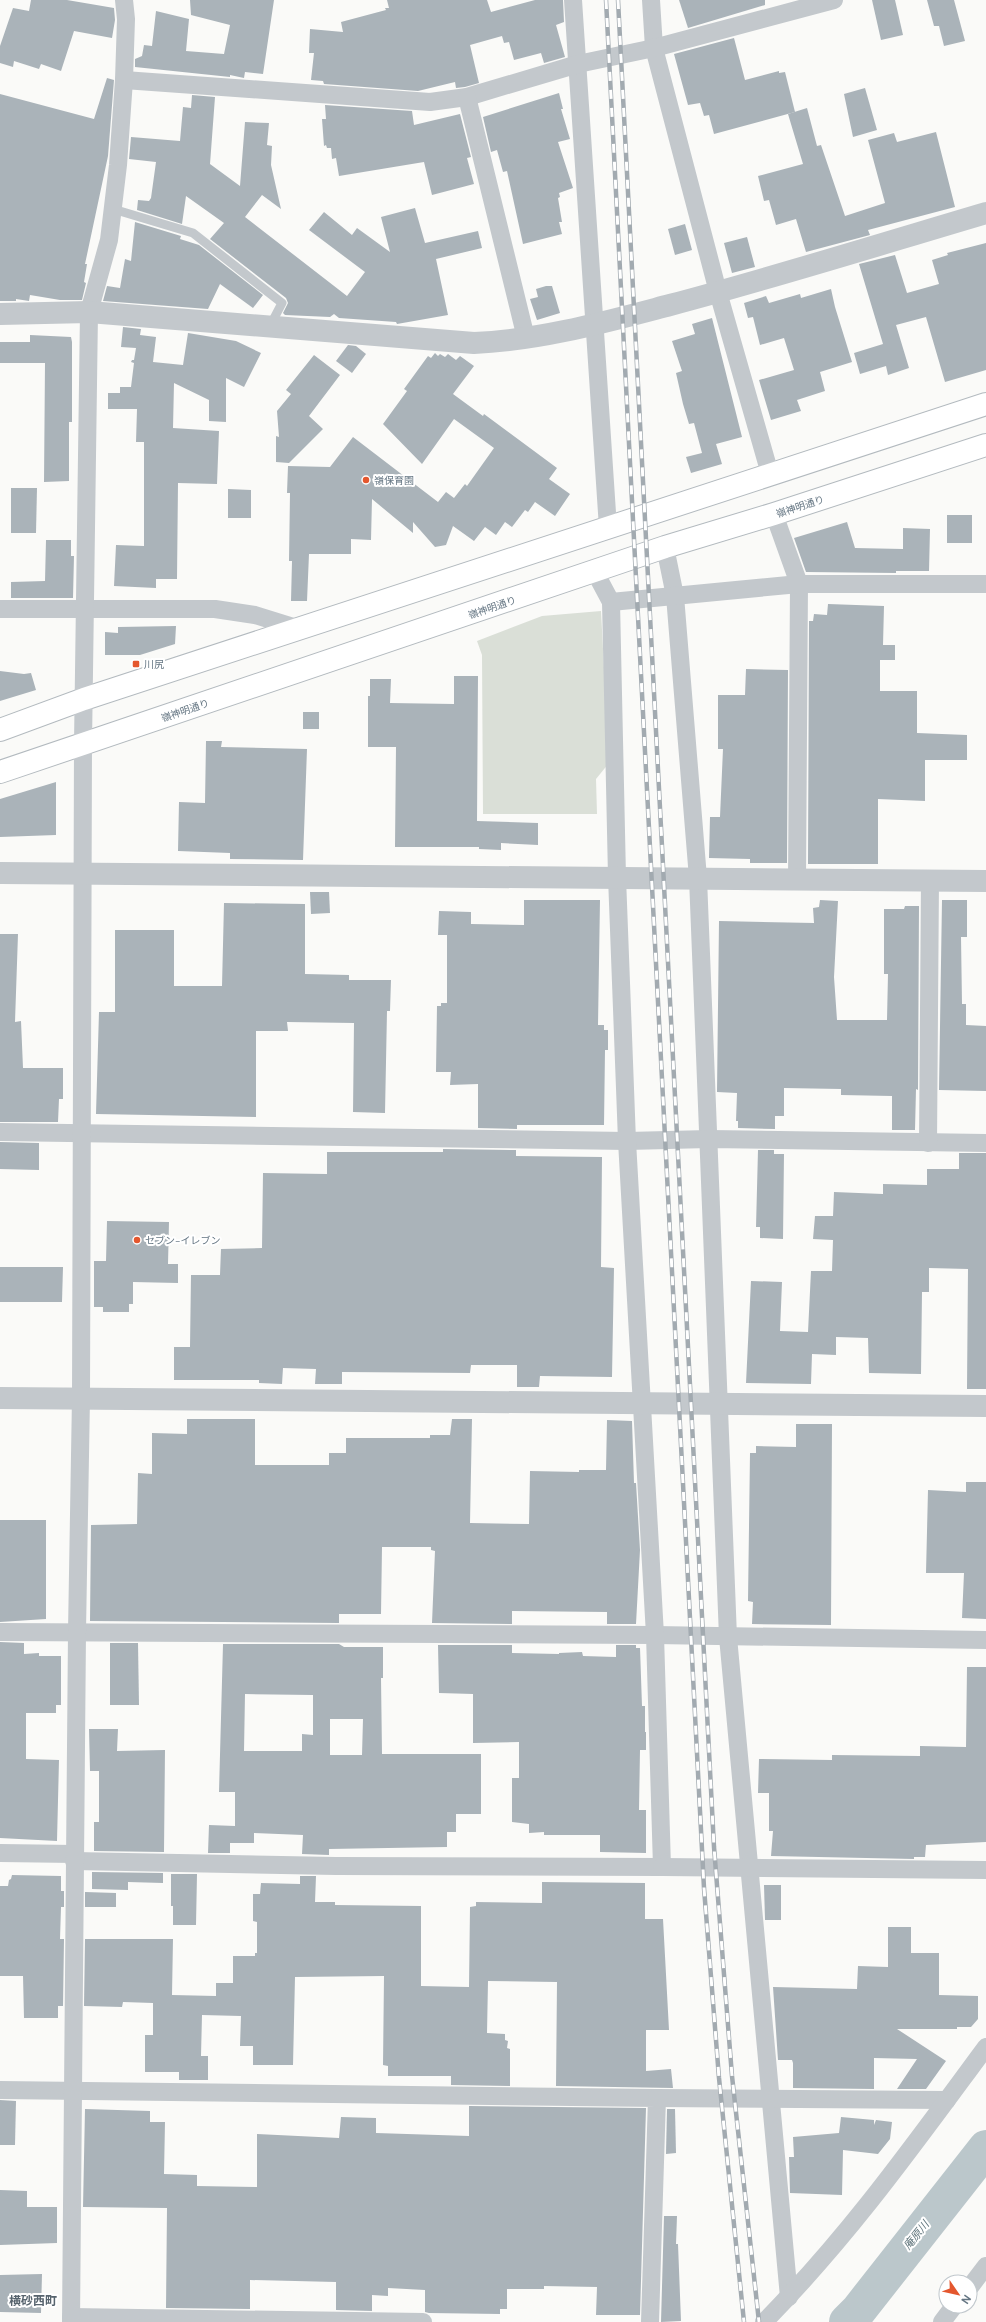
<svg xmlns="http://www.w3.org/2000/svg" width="986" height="2322" viewBox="0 0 986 2322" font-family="'DM Sans','Noto Sans JP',sans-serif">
<rect width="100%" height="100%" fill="#fafaf8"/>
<path fill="#dadfd7" d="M 601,611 L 609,763 L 596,779 L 597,814 L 483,814 L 482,655 L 477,641 L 542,616 Z"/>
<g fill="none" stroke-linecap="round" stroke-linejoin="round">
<path stroke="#bbc7cb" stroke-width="36" d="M 847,2322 L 858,2311 L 986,2148"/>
</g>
<g fill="#aab3b9" fill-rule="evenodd">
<path d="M 31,0 L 67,0 L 114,8 L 115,20 L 112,38 L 74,31 L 61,71 L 41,64 L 39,69 L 14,61 L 13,67 L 0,63 L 0,46 L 13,8 L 29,11 Z"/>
<path d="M 190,0 L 274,0 L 263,74 L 245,72 L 244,78 L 230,75 L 230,77 L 135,67 L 135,59 L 142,56 L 144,45 L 152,46 L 156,11 L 189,19 L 186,51 L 224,54 L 230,25 L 191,15 Z"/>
<path d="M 387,0 L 487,0 L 491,12 L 535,0 L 563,0 L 564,22 L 556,25 L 565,57 L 544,63 L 541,53 L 514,60 L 509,42 L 504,43 L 502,36 L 470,45 L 479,83 L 465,87 L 456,88 L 455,82 L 418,91 L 324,84 L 323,81 L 311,80 L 314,53 L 309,53 L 310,29 L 343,32 L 341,22 L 386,10 L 385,8 L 389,8 Z"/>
<path d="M 679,0 L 765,0 L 765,5 L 688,28 Z"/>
<path d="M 872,0 L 895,0 L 903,35 L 881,40 Z"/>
<path d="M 927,0 L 954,0 L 965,41 L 944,46 L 939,26 L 934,26 Z"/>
<path d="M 734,38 L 745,80 L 779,71 L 779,73 L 785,72 L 795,112 L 714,134 L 709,115 L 704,116 L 700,103 L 688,105 L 674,54 Z"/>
<path d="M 107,78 L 114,80 L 108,156 L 85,264 L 87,264 L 84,282 L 86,283 L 82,300 L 60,300 L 30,295 L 29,301 L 16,299 L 16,301 L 0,301 L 0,94 L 94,119 Z"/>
<path d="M 865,88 L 877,130 L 853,137 L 844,94 Z"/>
<path d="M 559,93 L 563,109 L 561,109 L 570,139 L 558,142 L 573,188 L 559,193 L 560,197 L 558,198 L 562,222 L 559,222 L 562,234 L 523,244 L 507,171 L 503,172 L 497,150 L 491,152 L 483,117 Z"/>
<path d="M 192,95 L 215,97 L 210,164 L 240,186 L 245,122 L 269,123 L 267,145 L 272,146 L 271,165 L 281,209 L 262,195 L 245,217 L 347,296 L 365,272 L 309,230 L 324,212 L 352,235 L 357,228 L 390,252 L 381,217 L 415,208 L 425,243 L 478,231 L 482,248 L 436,259 L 448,315 L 397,324 L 396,322 L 339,318 L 334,314 L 330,317 L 285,315 L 283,313 L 288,303 L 286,298 L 210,239 L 224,223 L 186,196 L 182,224 L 137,210 L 138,200 L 149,201 L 151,198 L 156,162 L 129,159 L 131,137 L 180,141 L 183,107 L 191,108 Z"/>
<path d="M 325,105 L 412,111 L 414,125 L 460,114 L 471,157 L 467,158 L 474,184 L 432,195 L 424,162 L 339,176 L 336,158 L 332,159 L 331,148 L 327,148 L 326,145 L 324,146 L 322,119 L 326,119 Z"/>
<path d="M 807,108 L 817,146 L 821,145 L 845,216 L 885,203 L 868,140 L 894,133 L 897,142 L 936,132 L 955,207 L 868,230 L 870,235 L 806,252 L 796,219 L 776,225 L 769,200 L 764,201 L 758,176 L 803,164 L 788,114 Z"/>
<path d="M 135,222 L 181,236 L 180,239 L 199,245 L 263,295 L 253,308 L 220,284 L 208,309 L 103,301 L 107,286 L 120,288 L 125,259 L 131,261 Z"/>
<path d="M 685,224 L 692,250 L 675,255 L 668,229 Z"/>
<path d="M 747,237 L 755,267 L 732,273 L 724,243 Z"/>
<path d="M 986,243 L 986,370 L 945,382 L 926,317 L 896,325 L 909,368 L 888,375 L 886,366 L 860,374 L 854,353 L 883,344 L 859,264 L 895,255 L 907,293 L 939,284 L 932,260 L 948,255 L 947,253 Z"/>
<path d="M 546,286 L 552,286 L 560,313 L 537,320 L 530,299 L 538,297 L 536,289 Z"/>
<path d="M 831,289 L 835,307 L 852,362 L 820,372 L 825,391 L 797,400 L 801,411 L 771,420 L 759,380 L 794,370 L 784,338 L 760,345 L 753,317 L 748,318 L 744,303 L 766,296 L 769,303 L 800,294 L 801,298 Z"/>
<path d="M 712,318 L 742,437 L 716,444 L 722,464 L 691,473 L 686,457 L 702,453 L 694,423 L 689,424 L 683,404 L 676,373 L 682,371 L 672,341 L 695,334 L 692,324 Z"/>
<path d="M 123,327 L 141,329 L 140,335 L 156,337 L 153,362 L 183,365 L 188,333 L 236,341 L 261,353 L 244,387 L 226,378 L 226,422 L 209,421 L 209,400 L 174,383 L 173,428 L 219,431 L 217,484 L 178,483 L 177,579 L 156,579 L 156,588 L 114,586 L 116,545 L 144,546 L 144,442 L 136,442 L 137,409 L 108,409 L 108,393 L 120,393 L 120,387 L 131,387 L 134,363 L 131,362 L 132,360 L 134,360 L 136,348 L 121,347 Z"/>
<path d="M 30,335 L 71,337 L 72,342 L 72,422 L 69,422 L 69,481 L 44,482 L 45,363 L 0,363 L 0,342 L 30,342 Z"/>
<path d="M 348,345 L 356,346 L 366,354 L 352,373 L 336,361 Z"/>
<path d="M 435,353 L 438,356 L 440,354 L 445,357 L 448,354 L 456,360 L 460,356 L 474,366 L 453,394 L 483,416 L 484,414 L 557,468 L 549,479 L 570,494 L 555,516 L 535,502 L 528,512 L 525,510 L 512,527 L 505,522 L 496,535 L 485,527 L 474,541 L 453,526 L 446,545 L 435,547 L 413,522 L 413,533 L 372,499 L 371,540 L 351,539 L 351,554 L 309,554 L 307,601 L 291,601 L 292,561 L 289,561 L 290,493 L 287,493 L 288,466 L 330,467 L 353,437 L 438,502 L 446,492 L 454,498 L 465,484 L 467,486 L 494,448 L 454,419 L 422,464 L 383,424 L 407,391 L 404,389 L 428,356 L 431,358 Z"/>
<path d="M 314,355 L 340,375 L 309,416 L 323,429 L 289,463 L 276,462 L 276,436 L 279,437 L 277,411 L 291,394 L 286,390 Z"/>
<path d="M 11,488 L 37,488 L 36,533 L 11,533 Z"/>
<path d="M 228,489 L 251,490 L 251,518 L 228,518 Z"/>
<rect x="947" y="515" width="25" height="28"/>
<path d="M 847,522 L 855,548 L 903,549 L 903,528 L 930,529 L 929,571 L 896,571 L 896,573 L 806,572 L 794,538 Z"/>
<path d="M 46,540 L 71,540 L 71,556 L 74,556 L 73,598 L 11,598 L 11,582 L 45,581 Z"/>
<path d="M 828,604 L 884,606 L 883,645 L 895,645 L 895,660 L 880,660 L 880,691 L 917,691 L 917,733 L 967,735 L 967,760 L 925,760 L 925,801 L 878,799 L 878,864 L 808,864 L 809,621 L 813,621 L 814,614 L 827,615 Z"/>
<path d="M 176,626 L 175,644 L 140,655 L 105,655 L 105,632 L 118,633 L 118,627 Z"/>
<path d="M 746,669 L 788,670 L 787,863 L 750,863 L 750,859 L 709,858 L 710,817 L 720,817 L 723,749 L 718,749 L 718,695 L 745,695 Z"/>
<path d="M 0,671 L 24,674 L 31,673 L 36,690 L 0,701 Z"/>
<path d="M 454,676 L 478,676 L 477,821 L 538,823 L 538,845 L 501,843 L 501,850 L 479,849 L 479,847 L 395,847 L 396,747 L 368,747 L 368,696 L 370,696 L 370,679 L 391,679 L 390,703 L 454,704 Z"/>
<rect x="303" y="712" width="16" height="17"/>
<path d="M 206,741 L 222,741 L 221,747 L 307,749 L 303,860 L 230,859 L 230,853 L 178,851 L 179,802 L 205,803 Z"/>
<path d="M 56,782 L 56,835 L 0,837 L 0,799 Z"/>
<path d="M 310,892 L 329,892 L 330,913 L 311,914 Z"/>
<path d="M 524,900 L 600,900 L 598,1025 L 604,1025 L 604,1030 L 608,1030 L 608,1050 L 605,1050 L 604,1125 L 517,1125 L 517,1129 L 478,1128 L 478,1084 L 450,1085 L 451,1072 L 436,1072 L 437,1006 L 441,1006 L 441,1003 L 447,1003 L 447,935 L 438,935 L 439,911 L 471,912 L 471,924 L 524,925 Z"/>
<path d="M 820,900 L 838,901 L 834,977 L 837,1020 L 887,1020 L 888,974 L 884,974 L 884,909 L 904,909 L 905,906 L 919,906 L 918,1090 L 916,1089 L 915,1130 L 892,1130 L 892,1096 L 841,1095 L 841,1089 L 784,1088 L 784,1116 L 775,1116 L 775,1129 L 738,1128 L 738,1121 L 736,1121 L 737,1093 L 717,1092 L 719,921 L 814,923 L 813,908 L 819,907 Z"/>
<path d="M 942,900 L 967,900 L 967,937 L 961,937 L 962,1004 L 966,1004 L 966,1025 L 986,1026 L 986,1091 L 939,1090 Z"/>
<path d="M 224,903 L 305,904 L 305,974 L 349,975 L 349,980 L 391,980 L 390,1011 L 387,1011 L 385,1113 L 353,1112 L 354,1023 L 287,1022 L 288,1031 L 256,1031 L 256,1117 L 96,1114 L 99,1012 L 115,1012 L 115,930 L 174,930 L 174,986 L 222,986 Z"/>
<path d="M 0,934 L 18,934 L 15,1022 L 21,1021 L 23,1068 L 63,1068 L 63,1099 L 59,1099 L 58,1122 L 0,1122 Z"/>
<path d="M 0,1142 L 39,1143 L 39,1170 L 0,1169 Z"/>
<path d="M 443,1149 L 516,1150 L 516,1156 L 602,1157 L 601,1267 L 614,1268 L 612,1377 L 540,1376 L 539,1387 L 517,1387 L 517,1365 L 471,1365 L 470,1373 L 342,1372 L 342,1384 L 315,1384 L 316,1369 L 283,1368 L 282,1384 L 259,1383 L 259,1380 L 174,1380 L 174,1347 L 190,1347 L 191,1275 L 220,1275 L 221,1249 L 262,1248 L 263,1173 L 327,1174 L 327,1152 L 443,1152 Z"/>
<path d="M 758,1150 L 774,1150 L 774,1154 L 784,1154 L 783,1239 L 760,1238 L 760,1227 L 756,1227 Z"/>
<path d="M 959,1153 L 986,1153 L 986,1389 L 967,1389 L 968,1269 L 929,1268 L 929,1292 L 922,1292 L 921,1374 L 869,1373 L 868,1338 L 836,1337 L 836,1355 L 812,1354 L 811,1384 L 746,1383 L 751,1281 L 782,1282 L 780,1331 L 808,1332 L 811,1271 L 832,1271 L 833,1240 L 813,1239 L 815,1216 L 833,1216 L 834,1192 L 883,1194 L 883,1184 L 927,1185 L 927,1169 L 959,1169 Z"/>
<path d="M 107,1221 L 169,1222 L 168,1264 L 178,1264 L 178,1283 L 133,1282 L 133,1304 L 129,1304 L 129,1312 L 103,1312 L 103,1307 L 94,1307 L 94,1261 L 106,1261 Z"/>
<path d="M 0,1267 L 63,1267 L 62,1302 L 0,1302 Z"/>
<path d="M 187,1419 L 255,1419 L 255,1465 L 329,1465 L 329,1453 L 346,1453 L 346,1438 L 430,1438 L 430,1435 L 450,1435 L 452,1419 L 472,1419 L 470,1523 L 529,1524 L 530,1471 L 579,1472 L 579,1470 L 606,1470 L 607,1420 L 632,1421 L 634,1483 L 636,1483 L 640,1550 L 636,1624 L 607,1624 L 607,1612 L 512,1611 L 512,1624 L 432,1623 L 435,1551 L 431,1550 L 431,1547 L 382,1547 L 381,1614 L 339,1614 L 339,1623 L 90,1621 L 91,1525 L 137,1524 L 138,1473 L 152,1474 L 152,1433 L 187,1434 Z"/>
<path d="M 796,1424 L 832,1424 L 831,1625 L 752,1624 L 753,1602 L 748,1601 L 750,1453 L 756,1453 L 756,1446 L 796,1447 Z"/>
<path d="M 966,1482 L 986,1482 L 986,1619 L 962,1618 L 964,1573 L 926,1573 L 928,1490 L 966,1492 Z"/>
<path d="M 0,1520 L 46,1520 L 46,1619 L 0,1622 Z"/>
<path d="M 0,1642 L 24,1643 L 24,1654 L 39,1653 L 39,1656 L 61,1656 L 61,1705 L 56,1705 L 56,1713 L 26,1713 L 26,1759 L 59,1760 L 57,1841 L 0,1838 Z"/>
<path d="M 110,1643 L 138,1643 L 139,1705 L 110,1705 Z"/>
<path d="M 223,1644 L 339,1644 L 344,1647 L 383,1647 L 383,1678 L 381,1678 L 382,1754 L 481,1754 L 481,1814 L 456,1814 L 456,1832 L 447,1832 L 447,1847 L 329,1849 L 329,1855 L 302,1854 L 303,1835 L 254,1833 L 254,1843 L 230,1843 L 230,1853 L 208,1853 L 209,1825 L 235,1826 L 235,1792 L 219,1792 ZM 245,1694 L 313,1695 L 313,1735 L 302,1734 L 302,1751 L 244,1751 ZM 330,1719 L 363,1719 L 362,1755 L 330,1755 Z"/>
<path d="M 438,1645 L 512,1645 L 512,1653 L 559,1654 L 559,1653 L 582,1652 L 583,1656 L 616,1657 L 616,1645 L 636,1645 L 636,1648 L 640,1648 L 642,1706 L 645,1706 L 645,1732 L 646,1732 L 646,1750 L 640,1750 L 639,1810 L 646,1810 L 646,1853 L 600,1852 L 600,1835 L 544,1835 L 544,1832 L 529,1833 L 529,1824 L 512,1822 L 512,1778 L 519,1778 L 519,1742 L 473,1743 L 473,1694 L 439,1693 Z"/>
<path d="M 967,1667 L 986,1667 L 986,1842 L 926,1845 L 925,1857 L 914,1857 L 914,1859 L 771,1856 L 773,1831 L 769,1831 L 769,1793 L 758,1793 L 759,1759 L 832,1760 L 832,1755 L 920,1756 L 920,1746 L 966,1747 Z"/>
<path d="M 89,1729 L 118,1729 L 117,1751 L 165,1750 L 164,1852 L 94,1851 L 94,1822 L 99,1822 L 99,1771 L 90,1771 Z"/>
<path d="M 92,1872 L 163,1873 L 163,1883 L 128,1882 L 128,1890 L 92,1889 Z"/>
<path d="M 171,1874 L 197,1874 L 196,1925 L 173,1925 L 173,1906 L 171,1906 Z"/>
<path d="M 12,1875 L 61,1876 L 61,1891 L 64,1891 L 64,1907 L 61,1907 L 60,1939 L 64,1939 L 63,2006 L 58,2006 L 58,2018 L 24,2018 L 23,1976 L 0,1976 L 0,1886 L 8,1886 L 9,1880 L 11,1879 Z"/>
<path d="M 300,1876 L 316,1876 L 315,1902 L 335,1902 L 335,1905 L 421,1906 L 421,1986 L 469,1987 L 470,1907 L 476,1906 L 476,1902 L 542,1903 L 542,1882 L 645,1883 L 645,1919 L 663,1919 L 669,2030 L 646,2030 L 646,2071 L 671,2069 L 673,2088 L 556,2086 L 557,1982 L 488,1981 L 487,2033 L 505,2034 L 505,2040 L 508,2041 L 507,2048 L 510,2049 L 510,2086 L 451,2085 L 451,2076 L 388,2076 L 388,2066 L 383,2065 L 384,1976 L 295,1977 L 293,2065 L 253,2065 L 253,2046 L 240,2046 L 241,2016 L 202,2015 L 201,2056 L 208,2056 L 208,2080 L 179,2080 L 179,2072 L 145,2072 L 145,2035 L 153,2035 L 153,2003 L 123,2002 L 122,2007 L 84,2006 L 85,1939 L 173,1939 L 172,1995 L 216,1996 L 216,1983 L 233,1983 L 233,1956 L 255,1956 L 255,1953 L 257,1953 L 257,1922 L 253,1921 L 253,1894 L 260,1894 L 261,1883 L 300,1884 Z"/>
<path d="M 764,1885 L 781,1885 L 781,1920 L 765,1920 Z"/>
<path d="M 85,1892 L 116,1893 L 116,1907 L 85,1907 Z"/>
<path d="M 888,1927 L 911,1927 L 911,1953 L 939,1953 L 939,1995 L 978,1996 L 978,2019 L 971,2027 L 957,2027 L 957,2029 L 897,2029 L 946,2061 L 926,2089 L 897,2089 L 917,2059 L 874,2058 L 874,2089 L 793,2088 L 793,2063 L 792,2060 L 778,2060 L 773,1987 L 857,1989 L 858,1966 L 888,1967 Z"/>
<path d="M 0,2100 L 16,2101 L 15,2145 L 0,2145 Z"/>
<path d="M 469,2106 L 646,2108 L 640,2315 L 596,2315 L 597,2287 L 544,2286 L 544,2289 L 507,2289 L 507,2309 L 500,2309 L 500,2314 L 429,2313 L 425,2312 L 425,2290 L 388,2288 L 388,2296 L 372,2295 L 372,2311 L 336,2310 L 336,2282 L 250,2280 L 250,2309 L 166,2308 L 167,2208 L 83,2207 L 85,2109 L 150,2111 L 150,2122 L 165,2122 L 164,2174 L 197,2175 L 197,2186 L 257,2187 L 257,2134 L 339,2138 L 341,2117 L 376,2118 L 376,2133 L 469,2136 Z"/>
<path d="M 667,2109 L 675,2109 L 676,2153 L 666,2154 Z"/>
<path d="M 841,2117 L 874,2120 L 874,2125 L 876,2120 L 892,2122 L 890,2139 L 878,2154 L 843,2150 L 842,2195 L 790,2193 L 789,2157 L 794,2157 L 793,2137 L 839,2133 Z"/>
<path d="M 0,2190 L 27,2191 L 27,2207 L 57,2207 L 57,2243 L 0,2245 Z"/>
<path d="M 664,2216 L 677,2216 L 676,2244 L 678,2244 L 681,2321 L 661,2322 Z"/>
<path d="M 42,2274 L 41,2313 L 0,2312 L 0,2275 Z"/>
</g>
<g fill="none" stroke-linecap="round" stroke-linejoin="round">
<defs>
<g id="secondary">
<path d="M 0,730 L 84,699 L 986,404"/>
<path d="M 0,772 L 665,547 L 774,514 L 986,445"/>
</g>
</defs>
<use href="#secondary" stroke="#b3babf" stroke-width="24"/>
<path stroke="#c3c8cc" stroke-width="9" d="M 113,209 L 193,233 L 282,303 L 270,326"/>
<g stroke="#c3c8cc" stroke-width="18">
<path d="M 573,0 L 608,528"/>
<path d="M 651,0 L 654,48 L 718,292 L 770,474"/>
<path d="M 124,80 L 430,102 L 467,97 L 578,64 L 654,48 L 834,0"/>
<path d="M 467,97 L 526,338"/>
<path d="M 774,514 L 799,584 L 797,880"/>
<path d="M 665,547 L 675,596 L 698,878 L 728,1637 L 789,2297"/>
<path d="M 611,602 L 799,584 L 986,584"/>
<path d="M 0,609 L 215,609 L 255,615 L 300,629"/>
<path d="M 0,1132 L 627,1141 L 709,1139 L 986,1143"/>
<path d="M 928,1143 L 930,880"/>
<path d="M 0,1632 L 655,1635 L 986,1640"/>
<path d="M 0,1853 L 75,1854"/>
<path d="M 74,1861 L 336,1866 L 662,1867 L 655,1635 L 627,1141 L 617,877 L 611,602 L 595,572"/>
<path d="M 662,1867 L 986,1870"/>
<path d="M 0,2090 L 657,2098 L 650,2322"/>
<path d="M 657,2098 L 947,2100"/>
<path d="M 970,2287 L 986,2266"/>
<path d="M 71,2317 L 423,2322"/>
<path d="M 71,2322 L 77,1632 L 81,1397 L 83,744 L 89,312 L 109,240 L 118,165 L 124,80 L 126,19 L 124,0"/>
<path d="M 764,2322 C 849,2236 915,2143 986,2047"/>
<path d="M 942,2322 L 954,2306"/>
</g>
<g stroke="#c3c8cc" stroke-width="22">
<path d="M 0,314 L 89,312 L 474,343 C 541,340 605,322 670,305 C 776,277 881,244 986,213"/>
<path d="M 0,873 L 986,881"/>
<path d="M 0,1398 L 986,1406"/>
</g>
<use href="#secondary" stroke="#fff" stroke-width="22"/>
<defs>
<g id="rail">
<path d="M 606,0 L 704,1888 L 719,2078 L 744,2322"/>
<path d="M 618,0 L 714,1847 L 732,2076 L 759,2322"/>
</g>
</defs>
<use href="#rail" stroke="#a2aab0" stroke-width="4.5"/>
<use href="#rail" stroke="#fff" stroke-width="3" stroke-dasharray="9" stroke-linecap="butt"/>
</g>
<g fill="#e4572e" stroke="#fff" stroke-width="1.5">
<circle cx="366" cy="480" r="4"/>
<rect x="132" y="660" width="8" height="8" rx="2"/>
<circle cx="137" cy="1240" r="4"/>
</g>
<g text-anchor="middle" stroke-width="4" stroke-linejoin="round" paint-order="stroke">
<g font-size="10" fill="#657683" stroke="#fff" text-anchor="start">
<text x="374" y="484">嶺保育園</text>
<text x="144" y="668">川尻</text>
<text x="145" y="1244">セブン-イレブン</text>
</g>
<g font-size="10" fill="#657683" stroke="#fff">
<text transform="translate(800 506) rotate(-18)" y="4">嶺神明通り</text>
<text transform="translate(492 607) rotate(-19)" y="4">嶺神明通り</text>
<text transform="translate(185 710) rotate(-19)" y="4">嶺神明通り</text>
</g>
<g font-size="11" font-style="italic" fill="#60757c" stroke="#fff">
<text transform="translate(916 2235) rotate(-51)" y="4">庵原川</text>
</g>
<g font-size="12" font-weight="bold" fill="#57646e" stroke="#fff">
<text x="33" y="2305">横砂西町</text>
</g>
</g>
<g transform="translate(958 2294) rotate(124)"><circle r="19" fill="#ffffff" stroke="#c1c8cd"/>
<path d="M0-3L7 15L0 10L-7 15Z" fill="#e4572e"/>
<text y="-6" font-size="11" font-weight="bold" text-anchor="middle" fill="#657683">N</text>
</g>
</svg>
